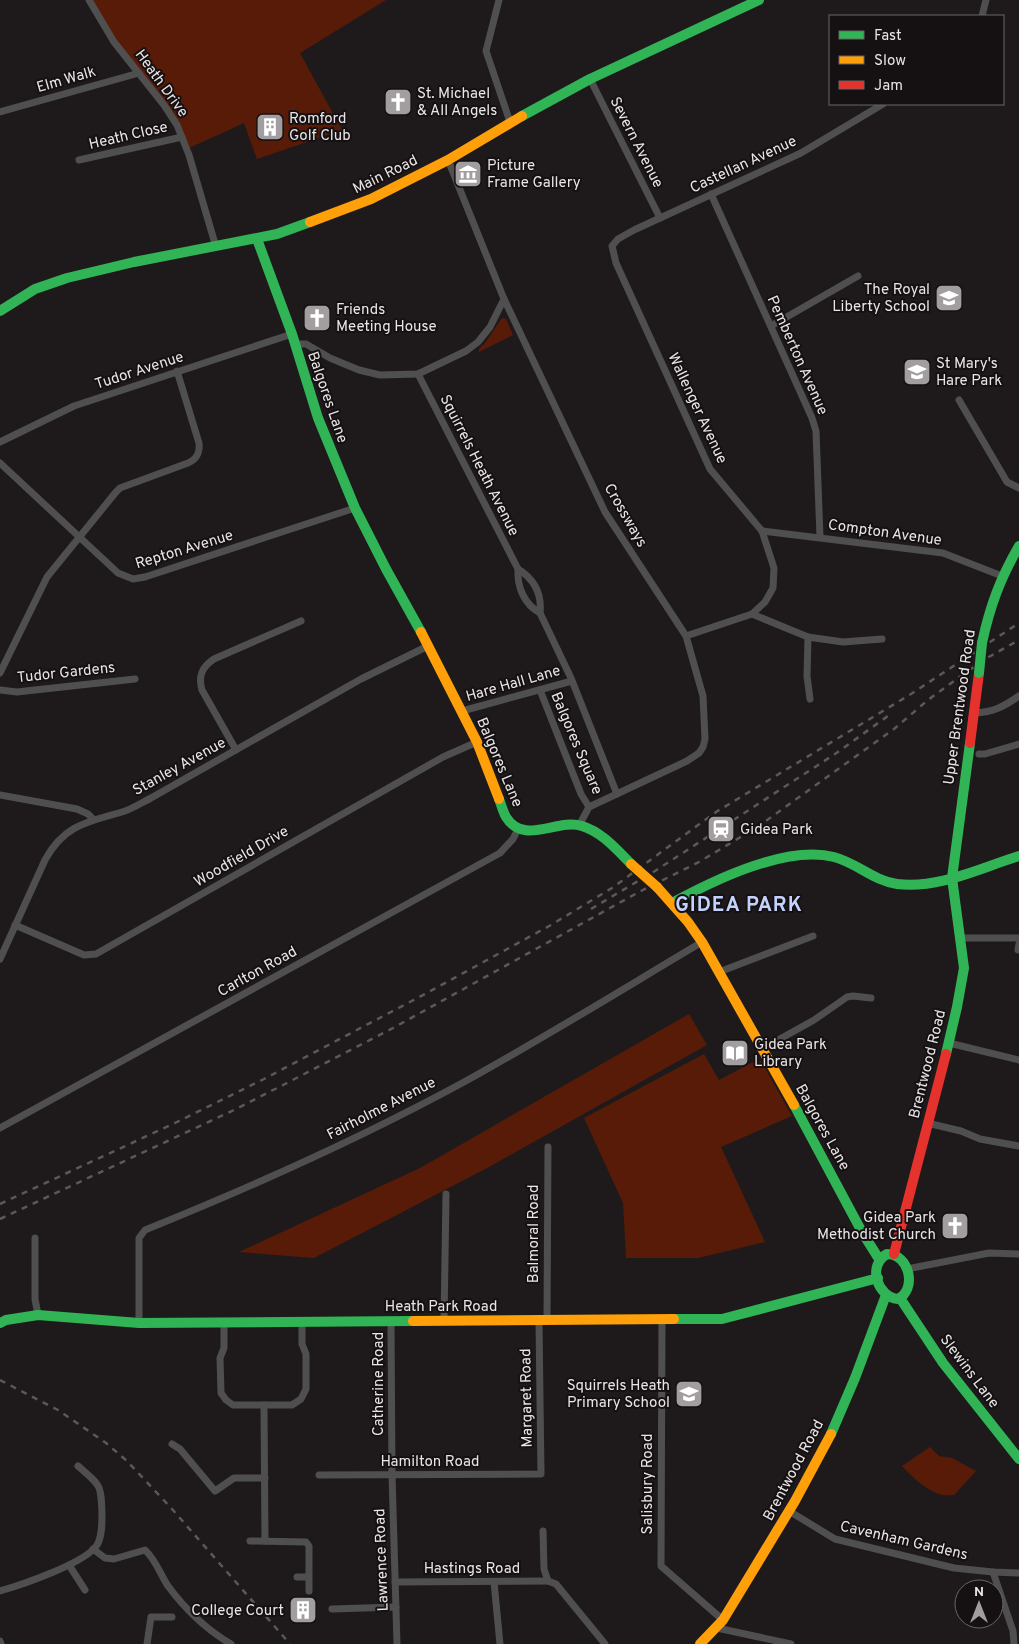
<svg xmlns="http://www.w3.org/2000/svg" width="1019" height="1644" viewBox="0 0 1019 1644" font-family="Overpass,sans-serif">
<rect width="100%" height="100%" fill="#1e1a1c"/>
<g fill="#581b08">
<path d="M 89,0 L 386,0 L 300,53 L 342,130 L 257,159 L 244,123 L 187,149 L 164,105 L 114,42 Z"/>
<path d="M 502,318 L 506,319 L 513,335 L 479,352 L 479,349 L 485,343 Z"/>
<path d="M 689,1014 L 707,1045 L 489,1167 L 314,1258 L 239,1252 L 420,1168 Z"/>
<path d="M 704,1054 L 719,1080 L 757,1060 L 758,1062 L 761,1061 L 792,1116 L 721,1147 L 765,1242 L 698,1258 L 626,1258 L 623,1203 L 584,1118 Z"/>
<path d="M 930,1447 L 939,1456 L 952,1458 L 976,1471 L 954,1495 C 951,1495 946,1496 942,1495 C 927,1491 912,1477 902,1466 Z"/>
</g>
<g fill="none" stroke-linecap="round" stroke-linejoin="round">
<g stroke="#504f4f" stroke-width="7">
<path d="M 89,0 L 114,42 L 164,105 L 177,125 L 189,155 L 216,247"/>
<path d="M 499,0 L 486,51 L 510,122"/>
<path d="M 982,16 L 986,0"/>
<path d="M 590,79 L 660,218"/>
<path d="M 0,112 L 139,73"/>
<path d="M 79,160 L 182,137"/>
<path d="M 448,160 L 504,299 L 605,512 L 686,636 L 703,696 L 705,739 L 703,747 L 699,753 L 687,761 L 589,807 L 582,820 L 581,825"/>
<path d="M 711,194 L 812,418 L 816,431 L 820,537"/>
<path d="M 771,326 L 858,276"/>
<path d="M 295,344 L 306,344 L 330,358 L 359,370 L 380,375 L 418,374 L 466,351 L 478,342 L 490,327 L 504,299"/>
<path d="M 418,374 L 518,569 C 534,579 542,594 540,613 L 571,678 L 617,794"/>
<path d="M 959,400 L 1007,482 L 1019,488"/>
<path d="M 0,442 L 74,406 L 292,334"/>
<path d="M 0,463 L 118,573 L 133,579 L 145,577 L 355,508"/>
<path d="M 762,531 L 943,553 L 1002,576"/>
<path d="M 518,569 C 517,587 524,604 540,613"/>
<path d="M 752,614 L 808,637 L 843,642 L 882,639"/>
<path d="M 686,636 L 752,614 L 765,602 L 773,588 L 774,568 L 762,531 L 710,469 L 616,263 L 612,246 L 618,239 L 634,230 L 801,153 L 883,104"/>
<path d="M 808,637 L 807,676 L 810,699"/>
<path d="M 0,673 L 47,577 L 116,492 L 120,488 L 188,463 C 197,459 200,453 199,443 L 177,371"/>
<path d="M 0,690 L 17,692 L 135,679"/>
<path d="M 540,690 L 581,794 L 589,807"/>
<path d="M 462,711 L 572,681"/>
<path d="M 974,713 C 994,712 1003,707 1019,696"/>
<path d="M 236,750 L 202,690 C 198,676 202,667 214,659 L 301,621"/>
<path d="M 979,754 L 985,754 L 1019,744"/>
<path d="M 0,795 L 77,809 L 88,814 L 93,819"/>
<path d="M 15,925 L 84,955 L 96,954 L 443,757 L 477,742"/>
<path d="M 960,938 L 1019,938"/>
<path d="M 1018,950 L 1019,944"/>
<path d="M 0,959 L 45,860 C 64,825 87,822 122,812 C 132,809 141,803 151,798 L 361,679 L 428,646"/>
<path d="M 719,972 L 813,936"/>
<path d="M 949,1043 L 1019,1060"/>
<path d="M 762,1049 L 814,1020 L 847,997 L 853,996 L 871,998"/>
<path d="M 927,1123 L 961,1131 L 980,1139 L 1019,1146"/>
<path d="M 0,1128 L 500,853 L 513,839 L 518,829"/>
<path d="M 35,1238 L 35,1299 L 38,1315"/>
<path d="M 907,1269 L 989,1253 L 1019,1254"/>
<path d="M 662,1320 L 661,1566 L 723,1620"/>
<path d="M 547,1321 L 548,1147"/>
<path d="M 224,1322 L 224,1348 L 220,1358 L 221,1393 L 226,1400 L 233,1405 L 292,1405 L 301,1399 L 306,1389 L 306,1354 L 302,1344 L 302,1322"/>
<path d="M 391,1322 L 392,1475 L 397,1644"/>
<path d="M 444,1322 L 446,1194"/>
<path d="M 139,1323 L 139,1238 L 145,1230 C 254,1186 361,1138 464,1082 C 544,1038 623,989 702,942"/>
<path d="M 264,1405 L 265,1541"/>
<path d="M 172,1444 L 180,1449 L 215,1491 L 234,1478 L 265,1478"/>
<path d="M 319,1475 L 541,1474 L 539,1321"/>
<path d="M 789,1511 L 835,1539 L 954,1568 L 993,1572 L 1019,1573"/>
<path d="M 543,1531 L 544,1569 L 548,1581 L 556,1584 L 605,1644"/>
<path d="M 250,1541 L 306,1542 L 309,1546 L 309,1591"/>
<path d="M 93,1549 L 105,1558 L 114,1559 L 145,1550 C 156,1560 160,1574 168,1586 C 185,1609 207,1630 231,1644"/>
<path d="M 69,1565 L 85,1590"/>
<path d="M 993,1572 L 1013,1631 L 1014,1644"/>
<path d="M 297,1577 L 308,1577"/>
<path d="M 395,1582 L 548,1581"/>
<path d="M 494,1582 L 500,1644"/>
<path d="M 0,1591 C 21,1585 86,1563 97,1545 C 102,1537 102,1524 102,1514 C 101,1484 101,1486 78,1466"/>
<path d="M 332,1609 L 396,1607"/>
<path d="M 717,1628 L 791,1644"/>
<path d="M 0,1641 L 1,1644"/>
<path d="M 147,1644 L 151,1617 L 172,1617"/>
</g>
<g stroke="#30b455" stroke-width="10">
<path d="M 522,116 L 590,79 L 759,0"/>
<path d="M 257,239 L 292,334 L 318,418 L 355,508 L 386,569 L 421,632"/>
<path d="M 0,311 L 35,289 L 67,278 L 134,262 L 277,234 L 310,222"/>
<path d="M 982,643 C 990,606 1000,579 1019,546"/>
<path d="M 499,799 C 501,804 503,812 506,817 C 524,846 557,818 582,826 C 602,832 617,850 631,864"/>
<path d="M 672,903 C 714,880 786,845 834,857 C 857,863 874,881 897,884 C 939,889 980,868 1019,856"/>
<path d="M 946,1054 L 957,1007 L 964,968 L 952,878 L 970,743"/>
<path d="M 794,1105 L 862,1232 L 879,1259"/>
<path d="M 887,1254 C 910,1254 917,1290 898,1299 C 877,1297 867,1265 887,1254 Z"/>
<path d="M 900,1298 L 943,1363 L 1019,1459"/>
<path d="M 674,1319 L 722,1319 L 878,1278"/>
<path d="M 0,1323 L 6,1320 L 38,1315 L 139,1323 L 413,1321"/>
<path d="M 831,1434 L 855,1378 L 886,1295"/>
</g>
<g stroke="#ff9f0a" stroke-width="10">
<path d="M 310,222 L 371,199 L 448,160 L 522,116"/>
<path d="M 421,632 L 477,742 L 499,799"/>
<path d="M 657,887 L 688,922 L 702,942 L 794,1105"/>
<path d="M 413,1321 L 674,1319"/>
<path d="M 700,1644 L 723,1620 L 795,1501 L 831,1434"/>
</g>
<g stroke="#e5322d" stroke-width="10">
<path d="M 970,743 L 979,673"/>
<path d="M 894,1254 L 946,1054"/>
</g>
<g stroke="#5a5859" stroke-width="2.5" stroke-dasharray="6 6" stroke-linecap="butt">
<path d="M 591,909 L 655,871 L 835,754 L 892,713"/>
<path d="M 0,1204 L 175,1123 L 264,1079 L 425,994 L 551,925 L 612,888 L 716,812 L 911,694 L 1019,623"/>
<path d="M 0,1219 L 232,1111 L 283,1085 L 393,1028 L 639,892 L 699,862 L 759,826 L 894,729 L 928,700 L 958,678 L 987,658 L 1019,640"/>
<path d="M 0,1380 L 58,1410 L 106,1443 L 127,1461 L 172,1509 L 290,1644"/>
</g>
<path stroke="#30b455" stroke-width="10" d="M 979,673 L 982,643"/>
<path stroke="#ff9f0a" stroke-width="10" d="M 631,864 L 657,887"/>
</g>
<defs>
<symbol id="church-square" viewBox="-11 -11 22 22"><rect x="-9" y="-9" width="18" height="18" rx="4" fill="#a29e9f" stroke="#151012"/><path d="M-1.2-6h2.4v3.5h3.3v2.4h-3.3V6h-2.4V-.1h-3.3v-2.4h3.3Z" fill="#fff"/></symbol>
<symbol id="building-square" viewBox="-11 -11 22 22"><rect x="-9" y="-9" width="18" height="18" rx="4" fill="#a29e9f" stroke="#151012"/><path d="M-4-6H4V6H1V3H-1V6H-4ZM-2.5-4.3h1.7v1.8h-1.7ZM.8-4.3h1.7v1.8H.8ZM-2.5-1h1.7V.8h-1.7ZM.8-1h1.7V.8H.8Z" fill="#fff"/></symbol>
<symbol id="museum-square" viewBox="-11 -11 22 22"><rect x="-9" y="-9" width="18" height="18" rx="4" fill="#a29e9f" stroke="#151012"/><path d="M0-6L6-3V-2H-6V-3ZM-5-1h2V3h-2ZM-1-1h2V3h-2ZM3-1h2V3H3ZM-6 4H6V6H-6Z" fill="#fff"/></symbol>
<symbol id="school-square" viewBox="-11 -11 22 22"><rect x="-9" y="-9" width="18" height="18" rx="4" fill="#a29e9f" stroke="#151012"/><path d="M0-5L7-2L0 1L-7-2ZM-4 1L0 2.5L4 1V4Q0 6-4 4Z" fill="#fff"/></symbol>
<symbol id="station-square" viewBox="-11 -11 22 22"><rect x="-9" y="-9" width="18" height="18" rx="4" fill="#a29e9f" stroke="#151012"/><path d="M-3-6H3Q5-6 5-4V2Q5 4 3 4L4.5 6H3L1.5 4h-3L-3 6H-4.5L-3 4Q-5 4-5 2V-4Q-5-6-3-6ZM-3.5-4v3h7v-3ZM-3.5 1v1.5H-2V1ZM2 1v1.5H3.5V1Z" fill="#fff"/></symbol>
<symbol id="library-square" viewBox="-11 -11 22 22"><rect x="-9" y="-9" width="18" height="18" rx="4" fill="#a29e9f" stroke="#151012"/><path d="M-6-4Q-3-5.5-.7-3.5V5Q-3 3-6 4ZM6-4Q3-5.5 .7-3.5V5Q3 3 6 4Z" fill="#fff"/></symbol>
</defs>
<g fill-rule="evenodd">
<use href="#church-square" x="382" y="86" width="32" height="32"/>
<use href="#building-square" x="254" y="111" width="32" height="32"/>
<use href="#museum-square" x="452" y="158" width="32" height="32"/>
<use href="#school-square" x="933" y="282" width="32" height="32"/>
<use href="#church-square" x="301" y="302" width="32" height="32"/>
<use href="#school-square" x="901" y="356" width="32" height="32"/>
<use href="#station-square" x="705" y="813" width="32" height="32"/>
<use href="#library-square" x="719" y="1037" width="32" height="32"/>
<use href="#church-square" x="939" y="1210" width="32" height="32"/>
<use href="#school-square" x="673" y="1378" width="32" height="32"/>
<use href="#building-square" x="287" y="1594" width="32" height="32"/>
</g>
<g text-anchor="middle" stroke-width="4" stroke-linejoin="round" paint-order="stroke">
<g font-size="15" fill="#e9e5e6" stroke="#151012">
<text transform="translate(66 79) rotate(-16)" y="5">Elm Walk</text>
<text transform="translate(162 83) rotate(54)" y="5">Heath Drive</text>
<text transform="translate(128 135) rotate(-13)" y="5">Heath Close</text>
<text transform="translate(637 142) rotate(63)" y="5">Severn Avenue</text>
<text transform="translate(743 164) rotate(-25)" y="5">Castellan Avenue</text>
<text transform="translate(385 174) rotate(-26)" y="5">Main Road</text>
<text transform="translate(798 355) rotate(66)" y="5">Pemberton Avenue</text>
<text transform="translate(139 370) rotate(-18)" y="5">Tudor Avenue</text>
<text transform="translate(328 397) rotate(71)" y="5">Balgores Lane</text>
<text transform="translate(698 408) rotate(65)" y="5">Wallenger Avenue</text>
<text transform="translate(480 465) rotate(63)" y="5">Squirrels Heath Avenue</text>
<text transform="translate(626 515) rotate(60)" y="5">Crossways</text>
<text transform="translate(885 532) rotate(8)" y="5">Compton Avenue</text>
<text transform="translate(184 549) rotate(-17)" y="5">Repton Avenue</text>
<text transform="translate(66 672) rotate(-6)" y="5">Tudor Gardens</text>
<text transform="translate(513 683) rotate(-16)" y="5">Hare Hall Lane</text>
<text transform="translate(959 707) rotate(-82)" y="5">Upper Brentwood Road</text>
<text transform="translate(577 743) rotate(67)" y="5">Balgores Square</text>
<text transform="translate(500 762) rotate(67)" y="5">Balgores Lane</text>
<text transform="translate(179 766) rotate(-29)" y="5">Stanley Avenue</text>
<text transform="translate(241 856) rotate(-30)" y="5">Woodfield Drive</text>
<text transform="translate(257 971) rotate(-29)" y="5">Carlton Road</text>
<text transform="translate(927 1064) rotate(-76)" y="5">Brentwood Road</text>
<text transform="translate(381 1108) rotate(-27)" y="5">Fairholme Avenue</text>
<text transform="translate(823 1127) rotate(61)" y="5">Balgores Lane</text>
<text transform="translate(533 1234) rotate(-90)" y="5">Balmoral Road</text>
<text x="441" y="1311">Heath Park Road</text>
<text transform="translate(970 1371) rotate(53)" y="5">Slewins Lane</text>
<text transform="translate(378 1384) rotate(-90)" y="5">Catherine Road</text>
<text transform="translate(526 1398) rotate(-91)" y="5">Margaret Road</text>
<text x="430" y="1466">Hamilton Road</text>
<text transform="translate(793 1470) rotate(-62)" y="5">Brentwood Road</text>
<text transform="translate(647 1484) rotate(-90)" y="5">Salisbury Road</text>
<text transform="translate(904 1540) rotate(13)" y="5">Cavenham Gardens</text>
<text transform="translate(381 1560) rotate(-92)" y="5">Lawrence Road</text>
<text x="472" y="1573">Hastings Road</text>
</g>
<g font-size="15" fill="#e9e5e6" stroke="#151012" text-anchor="start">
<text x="417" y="98">St. Michael<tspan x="417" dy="17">&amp; All Angels</tspan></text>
<text x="289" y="123">Romford<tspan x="289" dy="17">Golf Club</tspan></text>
<text x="487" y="170">Picture<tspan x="487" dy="17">Frame Gallery</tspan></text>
<text x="930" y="294" text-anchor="end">The Royal<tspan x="930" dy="17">Liberty School</tspan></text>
<text x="336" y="314">Friends<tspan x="336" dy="17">Meeting House</tspan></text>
<text x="936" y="368">St Mary's<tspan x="936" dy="17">Hare Park</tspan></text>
<text x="740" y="834">Gidea Park</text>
<text x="754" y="1049">Gidea Park<tspan x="754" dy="17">Library</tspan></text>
<text x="936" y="1222" text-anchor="end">Gidea Park<tspan x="936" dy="17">Methodist Church</tspan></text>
<text x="670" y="1390" text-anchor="end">Squirrels Heath<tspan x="670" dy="17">Primary School</tspan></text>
<text x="284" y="1615" text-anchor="end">College Court</text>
</g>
<g font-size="20" font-weight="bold" letter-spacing="1" fill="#c2d2fc" stroke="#151012">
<text x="739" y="911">GIDEA PARK</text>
</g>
</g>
<rect x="829" y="15" width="175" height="90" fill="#151012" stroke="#6a6567"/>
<rect x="839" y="31" width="25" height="8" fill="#30b455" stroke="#6a6567"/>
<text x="874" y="40" font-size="15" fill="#e9e5e6">Fast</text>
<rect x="839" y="56" width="25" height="8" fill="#ff9f0a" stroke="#6a6567"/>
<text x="874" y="65" font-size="15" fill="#e9e5e6">Slow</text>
<rect x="839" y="81" width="25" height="8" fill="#e5322d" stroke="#6a6567"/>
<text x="874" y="90" font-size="15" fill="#e9e5e6">Jam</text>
<g transform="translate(979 1604)"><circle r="24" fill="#151012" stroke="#6a6567"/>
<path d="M0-4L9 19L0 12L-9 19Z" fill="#a29e9f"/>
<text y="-8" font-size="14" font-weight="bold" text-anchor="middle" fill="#e9e5e6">N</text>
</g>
</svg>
